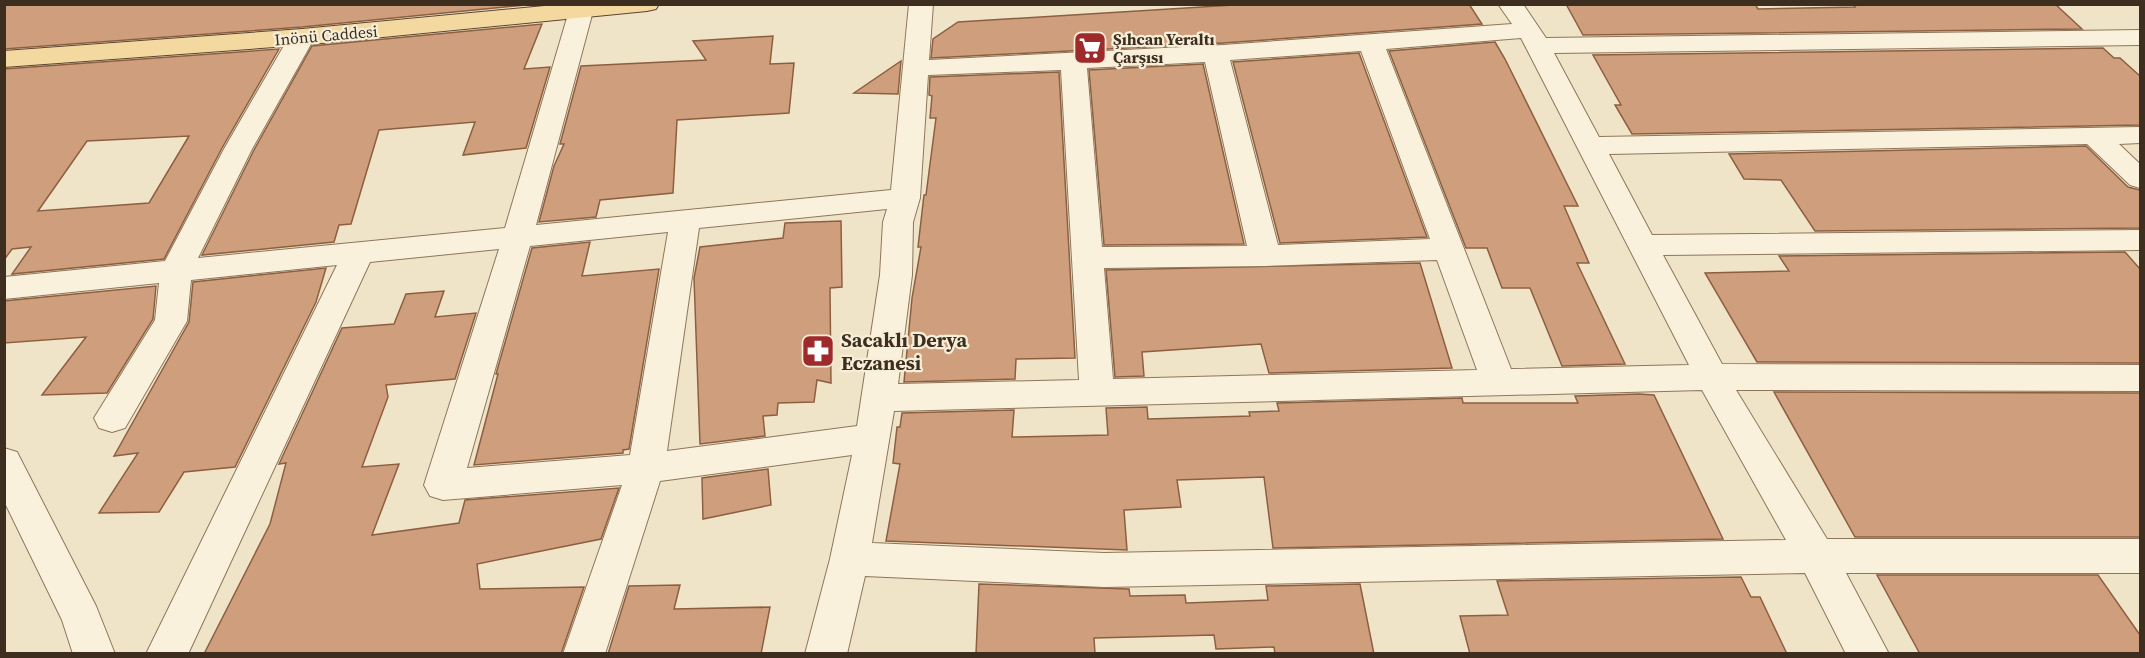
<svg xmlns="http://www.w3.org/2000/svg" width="2145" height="658" viewBox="0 0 2145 658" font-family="'Source Serif 4',serif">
<rect width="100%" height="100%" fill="#f0e4c8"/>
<g fill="#cf9f7d" stroke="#8d5f41" stroke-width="1.5" fill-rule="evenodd">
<path d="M 4,4 L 536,4 L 302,27 L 4,49 Z"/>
<path d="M 1250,4 L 1469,4 L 1482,24 L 1223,43 L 931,58 L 933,39 L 958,22 Z"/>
<path d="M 1566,4 L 1755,4 L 1758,9 L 1855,7 L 1853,4 L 2055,4 L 2082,29 L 1583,35 Z"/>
<path d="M 542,24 L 524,69 L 550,67 L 526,148 L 463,155 L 475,122 L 379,130 L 351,224 L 339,225 L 334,242 L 202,255 L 254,150 L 312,46 Z"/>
<path d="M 773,36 L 770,64 L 794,63 L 789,113 L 677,120 L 673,193 L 600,200 L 596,217 L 539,222 L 554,166 L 564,144 L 560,144 L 581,66 L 706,60 L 693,41 Z"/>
<path d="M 1495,42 L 1505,59 L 1578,206 L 1564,206 L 1589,263 L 1577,263 L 1625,364 L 1562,366 L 1530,288 L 1502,288 L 1487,248 L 1466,248 L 1389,51 Z"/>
<path d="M 2103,48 L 2114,58 L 2120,58 L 2140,76 L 2140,125 L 1632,134 L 1615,105 L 1621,105 L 1593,55 Z"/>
<path d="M 279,49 L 222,148 L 164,259 L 12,274 L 31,247 L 12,249 L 4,260 L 4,69 ZM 189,136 L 149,203 L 38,211 L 87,141 Z"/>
<path d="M 1359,53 L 1427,237 L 1280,243 L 1233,62 Z"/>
<path d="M 901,61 L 898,94 L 854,93 Z"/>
<path d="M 1203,64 L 1244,244 L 1104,245 L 1089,70 Z"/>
<path d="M 1059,72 L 1075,358 L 1016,359 L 1015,379 L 904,382 L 912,298 L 921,247 L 918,247 L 924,195 L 926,195 L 936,118 L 930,118 L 932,96 L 929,95 L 930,77 Z"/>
<path d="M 2086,146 L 2128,187 L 2140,190 L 2140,228 L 1815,231 L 1781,180 L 1744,179 L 1729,154 Z"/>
<path d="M 841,221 L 842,287 L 830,288 L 831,383 L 817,380 L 814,402 L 778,403 L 777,415 L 763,416 L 765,436 L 700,444 L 694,278 L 700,247 L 783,238 L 785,223 Z"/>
<path d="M 590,242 L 582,276 L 659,269 L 629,449 L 623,450 L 623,453 L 474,465 L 498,374 L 496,374 L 532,248 Z"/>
<path d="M 2125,252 L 2140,269 L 2140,363 L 1757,362 L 1705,273 L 1789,271 L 1779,256 Z"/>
<path d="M 1420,263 L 1452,368 L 1269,373 L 1261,344 L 1142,352 L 1144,376 L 1115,377 L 1106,270 Z"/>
<path d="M 326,268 L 316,302 L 235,467 L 184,472 L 159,512 L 99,513 L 138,453 L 114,456 L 189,322 L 193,282 Z"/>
<path d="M 156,286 L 153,319 L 107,393 L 42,395 L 86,337 L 4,343 L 4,301 Z"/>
<path d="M 444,291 L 435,317 L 476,313 L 455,379 L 386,385 L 388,397 L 362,467 L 399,464 L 372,535 L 459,523 L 465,500 L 619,488 L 601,539 L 477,564 L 480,589 L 584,587 L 561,654 L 204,654 L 270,524 L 286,463 L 279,464 L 342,328 L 394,324 L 406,294 Z"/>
<path d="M 1774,392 L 2140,393 L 2140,537 L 1855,537 Z"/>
<path d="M 1639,394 L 1654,395 L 1723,539 L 1273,548 L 1264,477 L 1177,480 L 1181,507 L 1124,510 L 1127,550 L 886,541 L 900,464 L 893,463 L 897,427 L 900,427 L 902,413 L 1014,410 L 1012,437 L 1108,435 L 1106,408 L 1147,407 L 1148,419 L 1250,416 L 1249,412 L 1279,411 L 1277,403 L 1462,398 L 1463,403 L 1578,403 L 1575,396 Z"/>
<path d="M 768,469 L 771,505 L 703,519 L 702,478 Z"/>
<path d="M 1877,575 L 2098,575 L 2140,635 L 2140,654 L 1920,654 Z"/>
<path d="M 1741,577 L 1751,597 L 1760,597 L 1787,654 L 1470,654 L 1460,616 L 1508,615 L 1497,581 Z"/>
<path d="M 979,584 L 1129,589 L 1130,596 L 1185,595 L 1186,603 L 1268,600 L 1266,586 L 1360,584 L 1374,654 L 1275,654 L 1274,647 L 1216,649 L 1214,635 L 1094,638 L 1095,654 L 976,654 Z"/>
<path d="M 680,585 L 674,609 L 770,607 L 761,654 L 608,654 L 629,586 Z"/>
</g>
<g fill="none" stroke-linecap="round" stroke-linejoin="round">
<defs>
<g id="street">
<path d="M 584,4 L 590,6 L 593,11 L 536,225 L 891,190 L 909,4 L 933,4 L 929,60 L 1223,45 L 1512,24 L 1498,4 L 1523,4 L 1546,38 L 2140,30 L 2140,45 L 1554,53 L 1599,137 L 2140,127 L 2140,143 L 2119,144 L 2140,164 L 2140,188 L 2130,185 L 2087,144 L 1609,154 L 1652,235 L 2140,230 L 2140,250 L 1663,255 L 1722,364 L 2140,365 L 2140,391 L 1736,390 L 1827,539 L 2140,539 L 2140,573 L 1846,573 L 1889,654 L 1846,654 L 1805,573 L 1104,587 L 865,576 L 847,654 L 805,654 L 830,559 L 852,455 L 660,481 L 605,654 L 563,654 L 622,485 L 443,500 L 430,496 L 424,485 L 499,249 L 370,262 L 188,654 L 146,654 L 337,265 L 191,280 L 187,321 L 125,428 L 112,432 L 99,428 L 94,418 L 155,320 L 159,283 L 4,299 L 4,277 L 165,261 L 224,149 L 289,37 L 293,32 L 302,29 L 311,32 L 315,37 L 252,149 L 198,258 L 505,228 L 569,11 L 572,6 ZM 1521,38 L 1689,365 L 1511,369 L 1386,49 ZM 1361,51 L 1430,239 L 1278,245 L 1230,60 ZM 1205,62 L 1247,246 L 1102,247 L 1087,68 ZM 1061,70 L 1079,380 L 898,384 L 912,275 L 913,222 L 920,198 L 928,75 ZM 887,209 L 883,222 L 880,275 L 857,426 L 667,451 L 699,228 ZM 668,232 L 630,455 L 467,468 L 530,246 ZM 1437,260 L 1477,370 L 1113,379 L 1104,268 L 1265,266 ZM 1702,390 L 1786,540 L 1104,553 L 872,543 L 894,411 Z"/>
<path d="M 4,448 L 17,452 L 96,606 L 115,654 L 73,654 L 62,620 L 4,501 Z"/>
</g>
<path id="primary" d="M 565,4 L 659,4 L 656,9 L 647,11 L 302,45 L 4,67 L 4,51 L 302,29 Z"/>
</defs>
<use href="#street" stroke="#8d765c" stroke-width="2"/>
<use href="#primary" stroke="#5b4430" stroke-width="2"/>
<use href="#street" fill="#faf1dc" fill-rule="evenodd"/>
<use href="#primary" fill="#f3d9a0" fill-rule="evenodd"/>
</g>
<defs>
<symbol id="supermarket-square" viewBox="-11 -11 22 22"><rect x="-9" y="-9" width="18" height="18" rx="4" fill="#9e2a2b" stroke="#f7eed8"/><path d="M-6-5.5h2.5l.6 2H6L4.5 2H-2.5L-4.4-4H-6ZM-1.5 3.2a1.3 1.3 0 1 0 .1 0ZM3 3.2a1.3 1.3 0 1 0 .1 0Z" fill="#fff"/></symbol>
<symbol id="pharmacy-square" viewBox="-11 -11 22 22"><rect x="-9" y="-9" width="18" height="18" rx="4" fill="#9e2a2b" stroke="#f7eed8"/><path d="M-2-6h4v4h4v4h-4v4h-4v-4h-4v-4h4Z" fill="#fff"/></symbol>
</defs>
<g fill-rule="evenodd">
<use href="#supermarket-square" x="1071" y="29" width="38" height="38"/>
<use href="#pharmacy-square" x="799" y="332" width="38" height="38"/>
</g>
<g text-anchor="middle" stroke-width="4.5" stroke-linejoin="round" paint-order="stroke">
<g font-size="16" fill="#3d2e20" stroke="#f7eed8">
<text transform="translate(326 35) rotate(-5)" y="6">Inönü Caddesi</text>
</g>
<g font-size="16" font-weight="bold" fill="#3d2e20" stroke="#f7eed8" text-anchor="start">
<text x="1113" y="45">Şıhcan Yeraltı<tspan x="1113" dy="18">Çarşısı</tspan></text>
</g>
<g font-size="20" font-weight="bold" fill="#3d2e20" stroke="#f7eed8" text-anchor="start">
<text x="841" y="347">Sacaklı Derya<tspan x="841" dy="23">Eczanesi</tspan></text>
</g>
</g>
<rect width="2145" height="658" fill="none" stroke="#3d2e20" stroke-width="12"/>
</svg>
